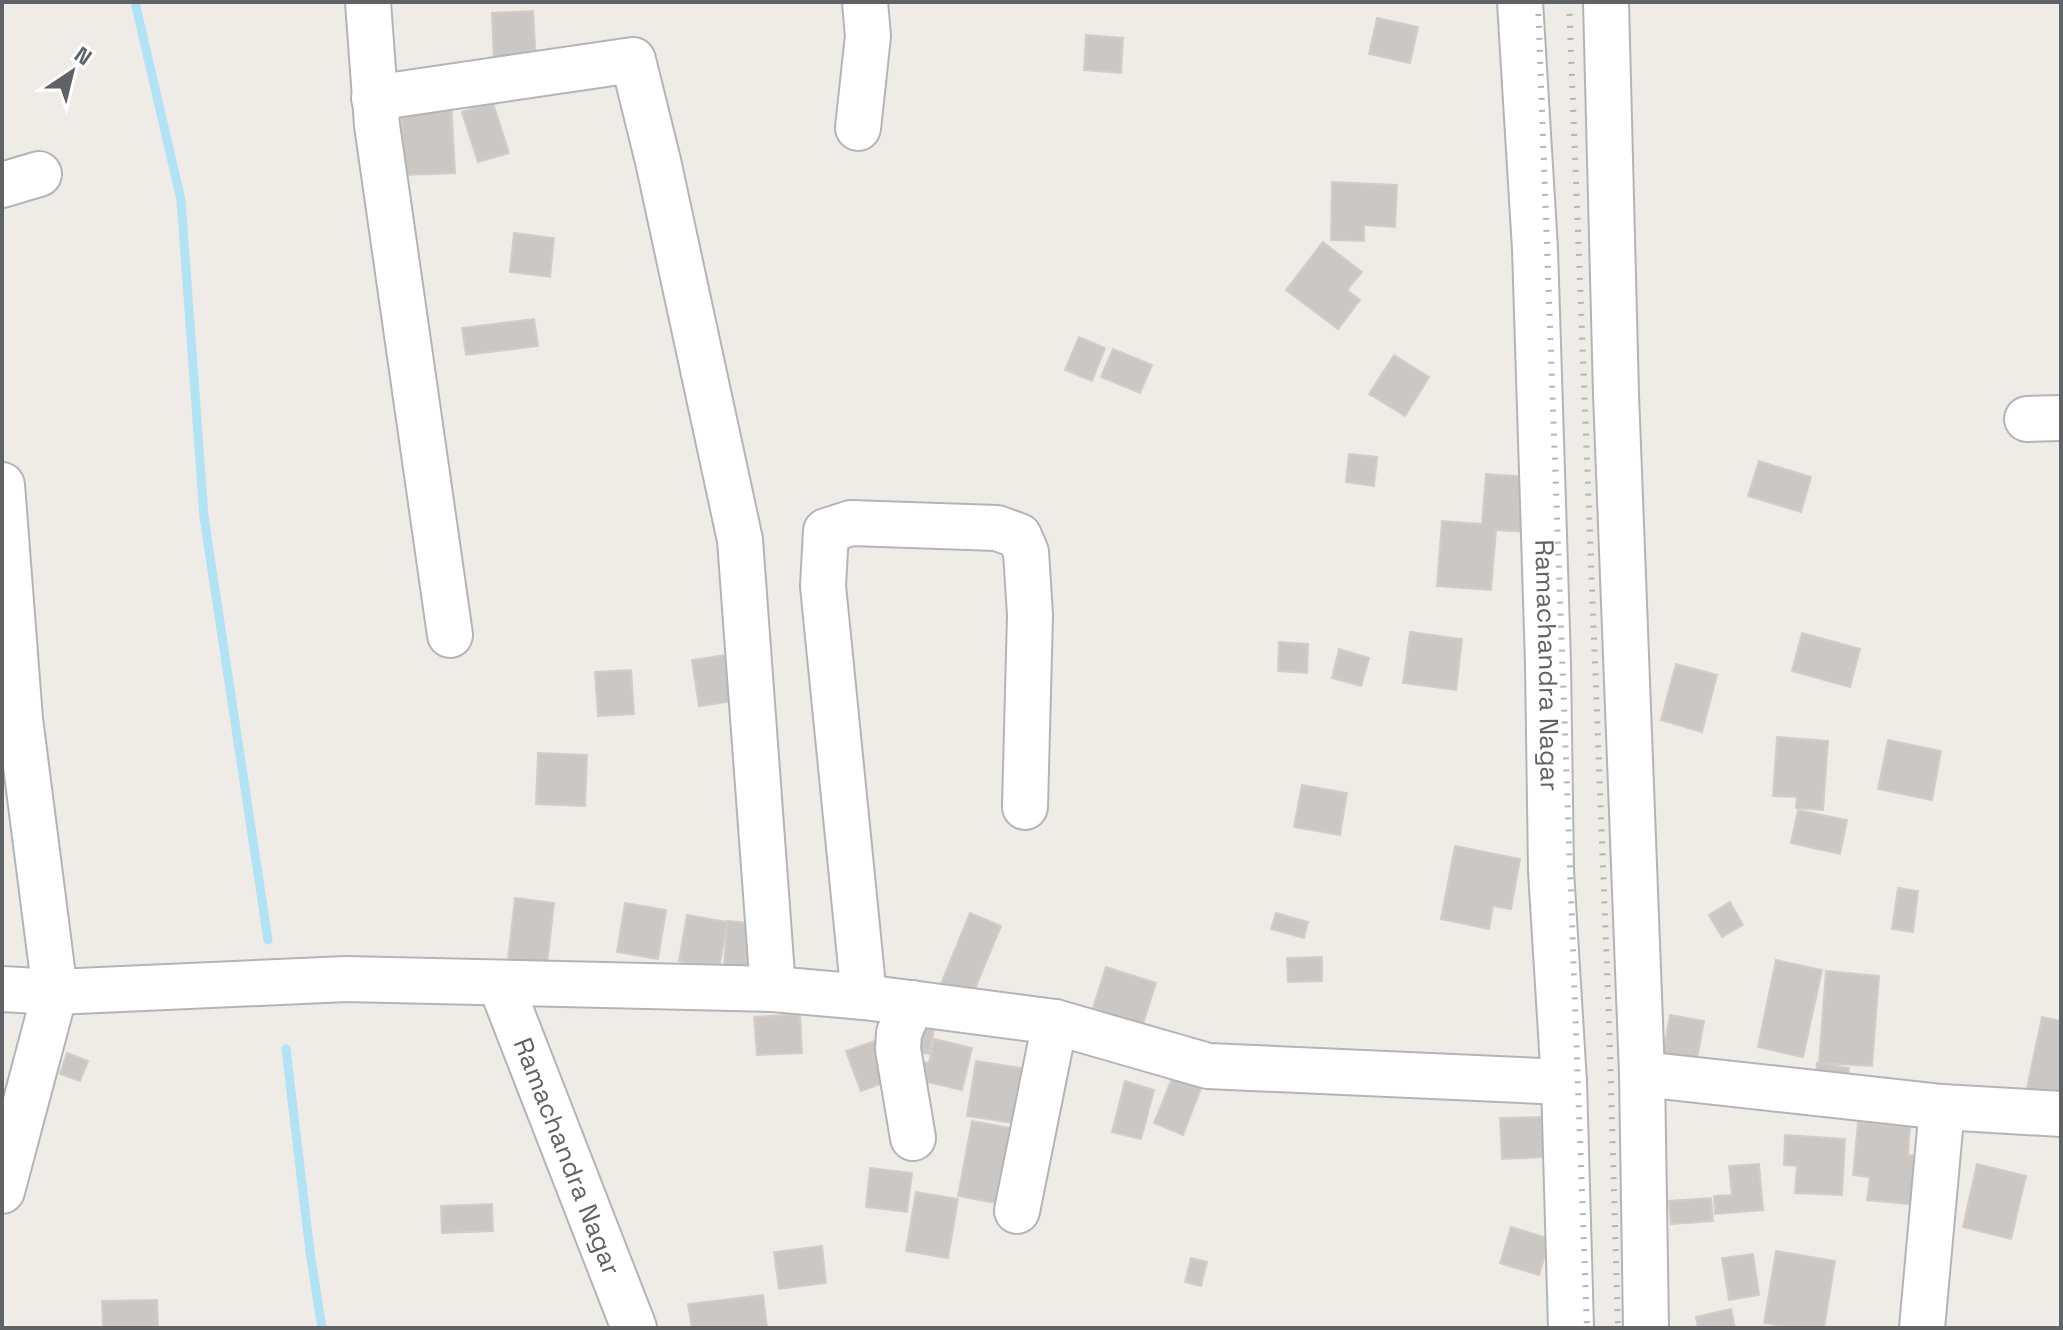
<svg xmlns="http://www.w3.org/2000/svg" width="2063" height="1330" viewBox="0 0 2063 1330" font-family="'Space Grotesk',sans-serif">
<rect width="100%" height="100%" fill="#efece7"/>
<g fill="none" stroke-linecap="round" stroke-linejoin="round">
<g stroke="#b1e2f5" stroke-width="9">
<path d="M 135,2 L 181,200 L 204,517 L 268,940"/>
<path d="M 286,1049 L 310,1252 L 322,1328"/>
</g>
</g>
<g fill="#cac7c4" stroke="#d3cdc6" stroke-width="2">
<path d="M 533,11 L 536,63 L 494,65 L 492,13 Z"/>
<path d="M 1377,18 L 1418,27 L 1410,63 L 1369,54 Z"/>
<path d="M 1086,35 L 1123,38 L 1121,73 L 1084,70 Z"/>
<path d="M 451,100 L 455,173 L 405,175 L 401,103 Z"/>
<path d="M 493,103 L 509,153 L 478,162 L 462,112 Z"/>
<path d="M 1332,182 L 1397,185 L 1395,227 L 1364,225 L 1364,241 L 1331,240 Z"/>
<path d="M 514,233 L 554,238 L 550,277 L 510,272 Z"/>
<path d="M 1323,242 L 1362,272 L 1347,290 L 1360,300 L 1338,329 L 1286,290 Z"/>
<path d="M 534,319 L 538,346 L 466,355 L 462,328 Z"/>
<path d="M 1079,337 L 1105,348 L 1092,381 L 1065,370 Z"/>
<path d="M 1113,349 L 1152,365 L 1140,393 L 1101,377 Z"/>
<path d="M 1394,355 L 1429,377 L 1405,416 L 1369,394 Z"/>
<path d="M 1349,454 L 1377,457 L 1374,486 L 1346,482 Z"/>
<path d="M 1759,461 L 1811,477 L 1801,512 L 1748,496 Z"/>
<path d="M 1486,474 L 1531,477 L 1527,532 L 1496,530 L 1491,590 L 1437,586 L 1442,521 L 1482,524 Z"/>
<path d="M 1410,632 L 1462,639 L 1456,690 L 1403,683 Z"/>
<path d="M 1802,633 L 1860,649 L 1850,687 L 1792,671 Z"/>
<path d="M 1279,642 L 1308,644 L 1307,673 L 1278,671 Z"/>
<path d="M 1339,649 L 1369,658 L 1361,686 L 1332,678 Z"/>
<path d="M 733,654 L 740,700 L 699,706 L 692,660 Z"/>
<path d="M 1676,664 L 1717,675 L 1702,732 L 1661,720 Z"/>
<path d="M 631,670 L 634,714 L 598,716 L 595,672 Z"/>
<path d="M 1777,737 L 1828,741 L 1823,810 L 1796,808 L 1797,797 L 1773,796 Z"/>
<path d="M 1888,740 L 1941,751 L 1932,800 L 1878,789 Z"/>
<path d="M 538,753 L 587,755 L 585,806 L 536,804 Z"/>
<path d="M 1302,785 L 1347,793 L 1340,835 L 1294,827 Z"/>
<path d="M 1798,810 L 1847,820 L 1840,854 L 1791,843 Z"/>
<path d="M 1455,846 L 1520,859 L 1511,909 L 1493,906 L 1489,929 L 1441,919 Z"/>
<path d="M 1898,888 L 1918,891 L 1913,932 L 1892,929 Z"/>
<path d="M 515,898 L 554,903 L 547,965 L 508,960 Z"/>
<path d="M 1730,902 L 1743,925 L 1722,937 L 1709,915 Z"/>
<path d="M 625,903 L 666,910 L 658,959 L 617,952 Z"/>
<path d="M 970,913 L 1001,926 L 972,996 L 941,984 Z"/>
<path d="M 1276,913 L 1308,922 L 1304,938 L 1271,929 Z"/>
<path d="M 687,915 L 727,922 L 719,969 L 679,961 Z"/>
<path d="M 727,921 L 765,924 L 761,985 L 723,982 Z"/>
<path d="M 1322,957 L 1322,981 L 1288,982 L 1287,958 Z"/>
<path d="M 1776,960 L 1822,970 L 1803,1057 L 1758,1047 Z"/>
<path d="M 1106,967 L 1156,983 L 1143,1024 L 1093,1008 Z"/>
<path d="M 1826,971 L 1879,976 L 1872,1066 L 1819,1063 Z"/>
<path d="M 800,1014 L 802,1053 L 757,1055 L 754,1017 Z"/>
<path d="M 1670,1015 L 1704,1021 L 1696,1065 L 1662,1059 Z"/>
<path d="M 2042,1017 L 2061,1021 L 2061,1096 L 2027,1088 Z"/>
<path d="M 906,1025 L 934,1030 L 929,1054 L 901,1048 Z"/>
<path d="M 886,1037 L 901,1077 L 861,1091 L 846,1051 Z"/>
<path d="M 934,1039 L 972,1048 L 962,1090 L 906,1077 L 910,1059 L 929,1063 Z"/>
<path d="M 67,1053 L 88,1061 L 80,1081 L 60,1074 Z"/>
<path d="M 976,1061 L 1027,1069 L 1019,1124 L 967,1116 Z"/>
<path d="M 1817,1063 L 1849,1068 L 1847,1088 L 1815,1084 Z"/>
<path d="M 1173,1076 L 1201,1088 L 1183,1135 L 1154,1123 Z"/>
<path d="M 1125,1081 L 1154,1090 L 1141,1139 L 1112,1132 Z"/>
<path d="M 1544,1117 L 1546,1157 L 1502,1159 L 1500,1118 Z"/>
<path d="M 972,1121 L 1026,1131 L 1012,1206 L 958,1196 Z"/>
<path d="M 1858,1122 L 1910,1127 L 1908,1155 L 1924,1156 L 1919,1205 L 1867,1200 L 1870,1177 L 1853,1175 Z"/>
<path d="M 1785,1135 L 1845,1139 L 1842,1195 L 1795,1193 L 1797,1166 L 1784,1165 Z"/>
<path d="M 1759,1164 L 1763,1210 L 1715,1214 L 1714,1196 L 1732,1195 L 1729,1166 Z"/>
<path d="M 1977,1164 L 2026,1176 L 2011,1239 L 1963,1227 Z"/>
<path d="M 870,1168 L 912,1173 L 907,1212 L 866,1207 Z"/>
<path d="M 916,1192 L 958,1199 L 948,1258 L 906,1251 Z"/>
<path d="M 1711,1198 L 1713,1221 L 1671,1224 L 1669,1201 Z"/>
<path d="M 492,1204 L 493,1231 L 442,1233 L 441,1206 Z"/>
<path d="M 1511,1227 L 1550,1239 L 1539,1275 L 1500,1263 Z"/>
<path d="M 822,1246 L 826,1283 L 779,1289 L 774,1252 Z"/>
<path d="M 1776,1251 L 1835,1261 L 1824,1328 L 1795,1328 L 1764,1323 Z"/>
<path d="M 1753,1254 L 1759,1295 L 1729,1300 L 1722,1258 Z"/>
<path d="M 1191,1258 L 1207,1262 L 1201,1286 L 1185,1282 Z"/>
<path d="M 763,1295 L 767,1328 L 692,1328 L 688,1304 Z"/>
<path d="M 157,1300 L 158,1328 L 103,1328 L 102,1301 Z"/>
<path d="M 1731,1309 L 1735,1328 L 1698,1328 L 1696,1317 Z"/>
</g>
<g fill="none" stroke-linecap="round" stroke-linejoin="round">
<defs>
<g id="minor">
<path d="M 368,2 L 377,125 L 450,635"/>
<path id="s1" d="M 1520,2 L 1535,249 L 1548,663 L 1551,871 L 1564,1082 L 1571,1328"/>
<path d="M 1606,2 L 1616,394 L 1642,1074 L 1942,1107 L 2061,1114"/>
<path d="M 374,98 L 633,60 L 658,161 L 740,540 L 773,989"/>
<path d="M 858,128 L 868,36 L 865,2"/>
<path d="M 2,185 L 39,174"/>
<path d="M 2027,419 L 2061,418"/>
<path d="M 2,485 L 20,719 L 55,992 L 2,1191"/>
<path id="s2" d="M 500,983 L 634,1328"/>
<path d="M 2,989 L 55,992 L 346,979 L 773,989 L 864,997 L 1055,1022 L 1208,1066 L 1564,1082"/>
<path d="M 864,997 L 823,586 L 826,531 L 851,523 L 997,528 L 1019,536 L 1026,552 L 1030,615 L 1025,807"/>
<path d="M 912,1003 L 899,1033 L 898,1049 L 913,1138"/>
<path d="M 1642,1074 L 1646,1328"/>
<path d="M 1017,1211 L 1055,1022"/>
<path d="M 1922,1328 L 1942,1107"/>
</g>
</defs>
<use href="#minor" stroke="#b2b5b7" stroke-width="48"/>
<use href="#minor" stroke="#fff" stroke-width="44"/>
<g stroke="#b4b5b5" stroke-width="6" stroke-dasharray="2 10" stroke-linecap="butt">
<path d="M 1538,2 L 1587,1328"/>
<path d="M 1569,2 L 1609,1019 L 1618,1328"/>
</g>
</g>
<g text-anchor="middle" stroke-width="6" stroke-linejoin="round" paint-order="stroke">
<g font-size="26" fill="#5f6365" stroke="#fff">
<text dy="9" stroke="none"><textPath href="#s1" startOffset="664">Ramachandra Nagar</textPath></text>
<text dy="9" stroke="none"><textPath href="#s2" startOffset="186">Ramachandra Nagar</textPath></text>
</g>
</g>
<rect width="2063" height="1330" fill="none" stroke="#5f6365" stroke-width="8"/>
<g transform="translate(72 72) rotate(35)" stroke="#ffffff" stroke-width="6" paint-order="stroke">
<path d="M0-6L14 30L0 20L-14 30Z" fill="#5f6365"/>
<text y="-12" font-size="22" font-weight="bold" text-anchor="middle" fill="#5f6365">N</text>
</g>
</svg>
